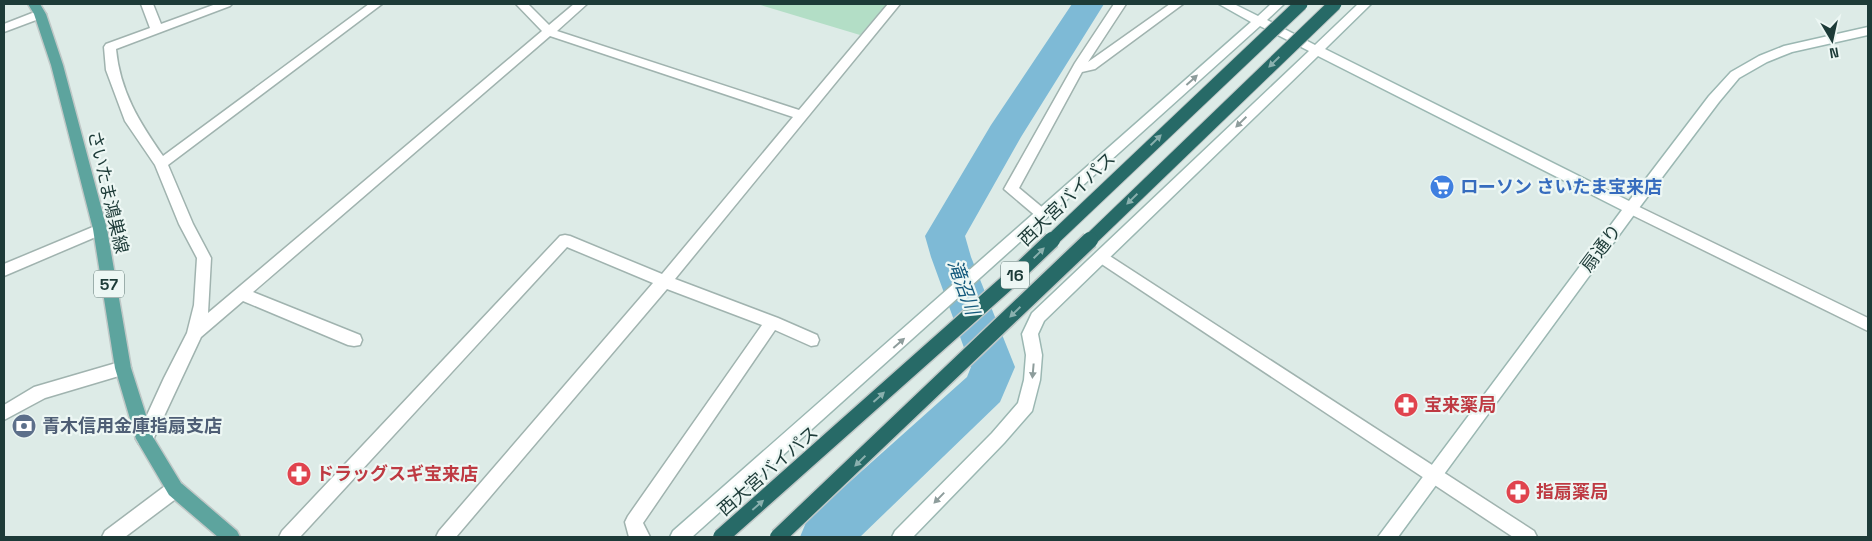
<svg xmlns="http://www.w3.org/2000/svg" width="1872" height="541" viewBox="0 0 1872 541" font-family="'Space Grotesk','Noto Sans JP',sans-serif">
<rect width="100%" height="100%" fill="#ddebe7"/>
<path fill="#b3dec6" d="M 757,4 L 887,4 L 860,35 Z"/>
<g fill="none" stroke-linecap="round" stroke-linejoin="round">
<path fill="#7ebad6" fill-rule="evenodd" d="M 1072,4 L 1104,4 L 1021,137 L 965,236 L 971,257 L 1015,367 L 1000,402 L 860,537 L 800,537 L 807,520 L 967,377 L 971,367 L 931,257 L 925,236 L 991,125 Z"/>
<defs>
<g id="street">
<path d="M 141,4 L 153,4 L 161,24 L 216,4 L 232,4 L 230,6 L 116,49 C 120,91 139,122 163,156 L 369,4 L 382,4 L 168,165 L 193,224 L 211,258 L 208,313 L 542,31 L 516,4 L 528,4 L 549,25 L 574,4 L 587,4 L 557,31 L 799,110 L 888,4 L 900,4 L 675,279 L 778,318 L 817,335 L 819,340 L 817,345 L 811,346 L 775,330 L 643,523 L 650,537 L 629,537 L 625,522 L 628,516 L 762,325 L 667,289 L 456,537 L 436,537 L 439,531 L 653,283 L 567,247 L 300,537 L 279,537 L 282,531 L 560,236 L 565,235 L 570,236 L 662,274 L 793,117 L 550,36 L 253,292 L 360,335 L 362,340 L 360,345 L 354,346 L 348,345 L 243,301 L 201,337 L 151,444 L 145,446 L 139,444 L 136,439 L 164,378 L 187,333 L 194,305 L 197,258 L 179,224 L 155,165 L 125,121 L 106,70 L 104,47 L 106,44 L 150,28 Z"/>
<path d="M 1114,4 L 1126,4 L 1088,62 L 1170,4 L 1183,4 L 1095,69 L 1082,72 L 1019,188 L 1049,213 L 1047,217 L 1042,218 L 1037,217 L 1004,189 L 1075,63 Z"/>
<path d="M 40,10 L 46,14 L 44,17 L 4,32 L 4,24 Z"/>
<path d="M 1631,203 L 1868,318 L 1868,331 L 1626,212 L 1624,208 L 1626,204 Z"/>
<path d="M 100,224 L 105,225 L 107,229 L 105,233 L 4,276 L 4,264 Z"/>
<path d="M 1102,251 L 1534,531 L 1537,537 L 1513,537 L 1097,261 L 1095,257 L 1097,253 Z"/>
<path d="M 123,361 L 129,363 L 131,368 L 129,373 L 45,398 L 4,420 L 4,405 L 34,387 Z"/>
<path d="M 175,481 L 181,483 L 184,489 L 181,495 L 125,537 L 102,537 L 105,531 L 169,483 Z"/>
</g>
<path id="secondary" d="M 1219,4 L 1234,4 L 1258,16 L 1271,4 L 1284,4 L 1267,20 L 1315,45 L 1358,4 L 1371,4 L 1325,49 L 1629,201 L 1709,96 L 1731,72 L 1759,56 L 1784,46 L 1868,27 L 1868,35 L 1792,52 L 1767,62 L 1739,78 L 1719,102 L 1636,212 L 1398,537 L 1378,537 L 1622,210 L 1318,56 L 1044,321 L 1038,334 L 1042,355 L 1040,380 L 1032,411 L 1004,443 L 913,537 L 892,537 L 895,531 L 992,433 L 1018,403 L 1024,380 L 1026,355 L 1022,334 L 1032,313 L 1309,51 L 1260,26 L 692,537 L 670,537 L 673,531 L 1251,22 Z"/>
<path id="primary" d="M 28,4 L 40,4 L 46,14 L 63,65 L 107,229 L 131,368 L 153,437 L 181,483 L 237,531 L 240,537 L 218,537 L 169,495 L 136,439 L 115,368 L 93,229 L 51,65 L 34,14 Z"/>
</defs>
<use href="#street" stroke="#a0b3af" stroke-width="3"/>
<use href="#secondary" stroke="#9bb7b2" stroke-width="3"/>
<use href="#primary" stroke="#c0c8c7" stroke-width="3"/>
<use href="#street" fill="#fff" fill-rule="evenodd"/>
<use href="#secondary" fill="#fff" fill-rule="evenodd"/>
<use href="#primary" fill="#5da49e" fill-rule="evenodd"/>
<defs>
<g id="highway-bridge-far1">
<path d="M 1051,241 L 1301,4"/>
<path d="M 1089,241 L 1335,4"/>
</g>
<g id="highway-bridge">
<path d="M 721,537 L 1009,281 L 1052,240"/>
<path d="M 778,537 L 1090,240"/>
</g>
</defs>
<use href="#highway-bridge-far1" stroke="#c0c8c7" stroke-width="15" stroke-linecap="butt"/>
<use href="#highway-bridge" stroke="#c0c8c7" stroke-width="19" stroke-linecap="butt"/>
<use href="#highway-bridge-far1" stroke="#276a67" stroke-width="13"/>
<use href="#highway-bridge" stroke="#276a67" stroke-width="16"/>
</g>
<defs><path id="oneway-solid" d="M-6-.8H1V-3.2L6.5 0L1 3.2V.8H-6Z" transform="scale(1.25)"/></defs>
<g fill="#8ab0ae">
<use href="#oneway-solid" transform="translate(1274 62) rotate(136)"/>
<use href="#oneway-solid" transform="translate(1156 140) rotate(-44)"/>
<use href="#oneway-solid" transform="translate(1132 199) rotate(136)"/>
<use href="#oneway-solid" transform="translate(1039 253) rotate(-44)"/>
<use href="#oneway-solid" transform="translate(1015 312) rotate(136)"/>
<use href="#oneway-solid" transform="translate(879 397) rotate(-42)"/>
<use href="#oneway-solid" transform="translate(860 461) rotate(136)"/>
<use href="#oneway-solid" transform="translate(758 505) rotate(-41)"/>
</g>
<g fill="#8e9d9c">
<use href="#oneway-solid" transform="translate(1192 80) rotate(-42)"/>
<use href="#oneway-solid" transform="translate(1241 122) rotate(136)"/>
<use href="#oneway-solid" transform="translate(899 343) rotate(-41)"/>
<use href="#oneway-solid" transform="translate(1033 371) rotate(95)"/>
<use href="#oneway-solid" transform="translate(939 498) rotate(134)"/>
</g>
<defs>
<symbol id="supermarket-disc" viewBox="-11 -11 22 22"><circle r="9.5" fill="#3f7fe0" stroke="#edf7f4"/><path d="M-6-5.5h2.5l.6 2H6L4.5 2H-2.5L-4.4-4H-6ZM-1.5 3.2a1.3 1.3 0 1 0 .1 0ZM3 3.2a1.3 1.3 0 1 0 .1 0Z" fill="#fff"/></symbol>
<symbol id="pharmacy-disc" viewBox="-11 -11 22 22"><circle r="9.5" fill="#e0444e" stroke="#edf7f4"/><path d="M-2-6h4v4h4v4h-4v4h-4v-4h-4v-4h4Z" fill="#fff"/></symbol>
<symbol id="bank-disc" viewBox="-11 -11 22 22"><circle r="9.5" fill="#5c6f8a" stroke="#edf7f4"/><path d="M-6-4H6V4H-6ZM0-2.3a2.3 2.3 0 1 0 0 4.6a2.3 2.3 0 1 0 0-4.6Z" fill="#fff"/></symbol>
</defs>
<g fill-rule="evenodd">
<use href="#supermarket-disc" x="1428" y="173" width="28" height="28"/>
<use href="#pharmacy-disc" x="1392" y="391" width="28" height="28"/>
<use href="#bank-disc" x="10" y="412" width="28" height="28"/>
<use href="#pharmacy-disc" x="285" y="460" width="28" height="28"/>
<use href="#pharmacy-disc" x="1504" y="478" width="28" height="28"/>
</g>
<g text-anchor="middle" stroke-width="4.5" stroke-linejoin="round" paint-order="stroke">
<g fill="#edf7f4" stroke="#5b7370" stroke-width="1">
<rect x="1001" y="261.5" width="28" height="27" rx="4"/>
<rect x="94" y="270.5" width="30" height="27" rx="4"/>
</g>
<g font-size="16" font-weight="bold" fill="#1d3b38">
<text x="1015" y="281">16</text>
<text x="109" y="290">57</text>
</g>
<g font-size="18" font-weight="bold" fill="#366cbe" stroke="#edf7f4" text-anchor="start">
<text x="1460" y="193">ローソン さいたま宝来店</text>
</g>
<g font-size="18" fill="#1d3b38" stroke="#edf7f4">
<text transform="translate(108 192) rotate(77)" y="6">さいたま鴻巣線</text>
<text transform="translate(1067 199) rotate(-44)" y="6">西大宮バイパス</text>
<text transform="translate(1601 248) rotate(-53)" y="6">扇通り</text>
<text transform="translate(768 471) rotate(-41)" y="6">西大宮バイパス</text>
</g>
<g font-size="18" font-weight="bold" fill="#be3a42" stroke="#edf7f4" text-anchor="start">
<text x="1424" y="411">宝来薬局</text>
<text x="316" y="480">ドラッグスギ宝来店</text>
<text x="1536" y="498">指扇薬局</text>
</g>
<g font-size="18" font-weight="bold" fill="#4e5e75" stroke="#edf7f4" text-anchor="start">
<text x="42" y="432">青木信用金庫指扇支店</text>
</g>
<g font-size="19" font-style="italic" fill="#13597c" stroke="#edf7f4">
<text transform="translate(964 287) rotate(70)" y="7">滝沼川</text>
</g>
</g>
<rect width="1872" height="541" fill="none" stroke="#1d3b38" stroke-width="10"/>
<g transform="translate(1832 40) rotate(171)" stroke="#edf7f4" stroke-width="4" paint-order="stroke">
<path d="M0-4L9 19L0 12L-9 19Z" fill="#1d3b38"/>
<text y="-8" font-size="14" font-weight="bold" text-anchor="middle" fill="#1d3b38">N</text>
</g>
</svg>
